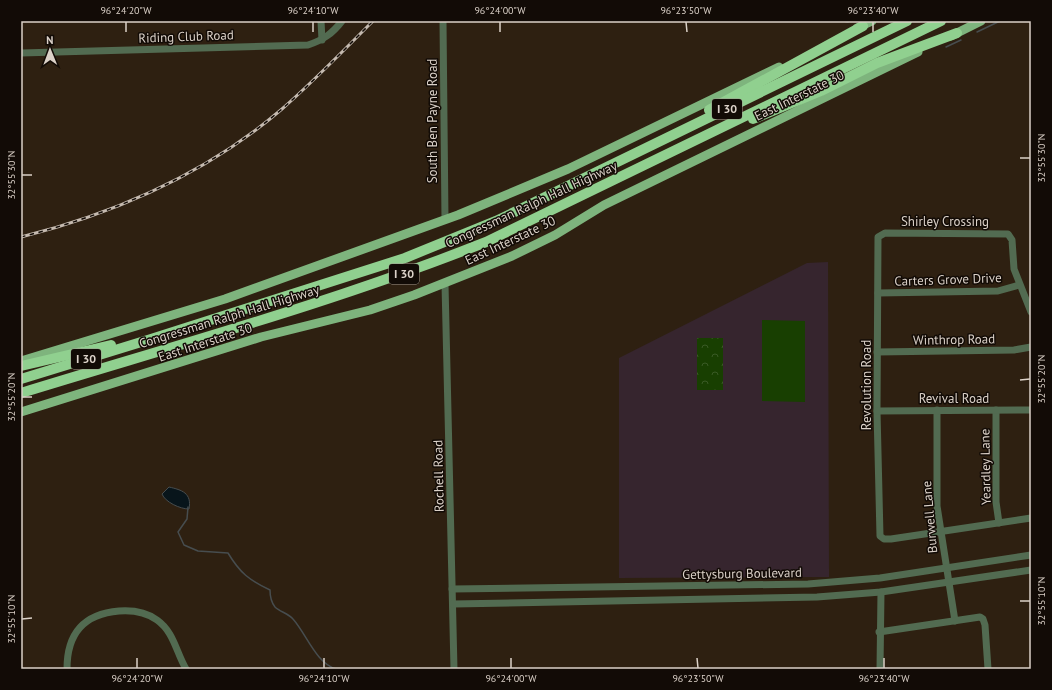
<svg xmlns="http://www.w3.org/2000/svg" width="1052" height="690" viewBox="0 0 1052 690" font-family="'PT Sans',sans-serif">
<defs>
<pattern id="forest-crowns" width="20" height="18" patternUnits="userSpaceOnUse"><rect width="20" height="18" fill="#183f01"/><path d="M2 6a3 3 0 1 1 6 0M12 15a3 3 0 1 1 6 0" fill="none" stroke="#395a25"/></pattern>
</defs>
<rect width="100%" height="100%" fill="#2e2011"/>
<path fill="#36252e" d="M 828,262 L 829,577 L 619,578 L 619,358 L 807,263 Z"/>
<rect fill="url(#forest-crowns)" x="697" y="338" width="26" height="52"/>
<path fill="#183f01" d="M 762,320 L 805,321 L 805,402 L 762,401 Z"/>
<path fill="#08151b" stroke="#474d4f" d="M 169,487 C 182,490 192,493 189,509 C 180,509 165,502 162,494 Z"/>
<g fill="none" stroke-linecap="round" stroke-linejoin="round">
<g stroke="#474d4f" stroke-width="1.5">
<path d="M 843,21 L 848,22"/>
<path d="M 977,32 L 1000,21"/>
<path d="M 946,47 L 961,40"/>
<path d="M 188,507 L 187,519 L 178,532 L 184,545 L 198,551 L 228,553 C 240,573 249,580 270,590 C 270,597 271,602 275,607 C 280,612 288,613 293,619 C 307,635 316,663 336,669"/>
<path d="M 434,669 L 441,669"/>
</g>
<g stroke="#526b51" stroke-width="7">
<path d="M 321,21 L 322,40"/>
<path d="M 443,21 L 445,220"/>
<path d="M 21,53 L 308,45 C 323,40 332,34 342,21"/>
<path d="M 445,284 L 454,669"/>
<path d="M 878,293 L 998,291 L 1019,285"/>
<path d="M 1031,312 L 1014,269 L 1012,240 L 1008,234 L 885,233 L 878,237 L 877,411 L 880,536 L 884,539 L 891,539 L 1031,518"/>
<path d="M 877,352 L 1014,350 L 1031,347"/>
<path d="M 937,410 L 937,506 L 955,621"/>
<path d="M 996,410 L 996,502 L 999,523"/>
<path d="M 877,411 L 1031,410"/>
<path d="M 452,589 L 808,584 L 880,578 L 1031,555"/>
<path d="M 453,604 L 817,597 L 881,592 L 1031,570"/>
<path d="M 879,632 L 980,617 L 983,619 L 985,625 L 988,669"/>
<path d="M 67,669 C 67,633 84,614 119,611 C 133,610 146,612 157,620 C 174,632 176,652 186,669"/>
<path d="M 880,669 L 881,592"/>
</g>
<g stroke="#7eb47d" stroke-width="9">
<path d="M 857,28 L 872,21"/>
<path d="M 951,36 L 981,21"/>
<path d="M 21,361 L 225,299 L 458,215 L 568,169 L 779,67"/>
<path d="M 21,412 L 261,337 L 370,310 L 414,295 L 512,256 L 555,235 L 604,205 L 918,52"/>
</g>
<g stroke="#90d08f" stroke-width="10">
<path d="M 709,110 L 863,26"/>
<path d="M 753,119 L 821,91 L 877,63 L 957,33"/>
<path d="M 21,366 L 111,345"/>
<path d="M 21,379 L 151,339 L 405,258 L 496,221 L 907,21"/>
<path d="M 21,393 C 177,345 335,302 486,242 L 941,21"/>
</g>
<defs>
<path id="rail" d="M 21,237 C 116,213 207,173 282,109 C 314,81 343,51 373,21"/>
</defs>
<use href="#rail" stroke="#c5bab0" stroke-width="3"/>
<use href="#rail" stroke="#120b06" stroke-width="1.5" stroke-dasharray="4.5" stroke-linecap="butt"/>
</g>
<path fill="none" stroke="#dbd1c8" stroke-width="1.5" d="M 126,22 L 126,32M 313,22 L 313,32M 500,22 L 500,32M 686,22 L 687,32M 873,22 L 873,32M 1020,158 L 1030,158M 22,175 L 32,175M 1020,380 L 1030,379M 22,397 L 32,397M 1020,601 L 1030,601M 22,619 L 32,618M 137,658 L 137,668M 324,658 L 324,668M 511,658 L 511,668M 697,658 L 698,668M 884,658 L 884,668"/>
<g text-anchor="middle" stroke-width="3" stroke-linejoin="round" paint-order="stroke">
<g fill="#120b06" stroke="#9f968e" stroke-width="1">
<rect x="712" y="99" width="30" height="20" rx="3"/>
<rect x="389" y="264" width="30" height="20" rx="3"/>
<rect x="71" y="349" width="30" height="20" rx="3"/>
</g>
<g font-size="12" font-weight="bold" fill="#dbd1c8">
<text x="727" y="113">I 30</text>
<text x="404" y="278">I 30</text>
<text x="86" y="363">I 30</text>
</g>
<g font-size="13" fill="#dbd1c8" stroke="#120b06">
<text transform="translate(186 36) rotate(-2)" y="5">Riding Club Road</text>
<text transform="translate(799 95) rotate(-26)" y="5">East Interstate 30</text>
<text transform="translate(432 121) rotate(-90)" y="5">South Ben Payne Road</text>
<text transform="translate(531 204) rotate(-25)" y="5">Congressman Ralph Hall Highway</text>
<text x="945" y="226">Shirley Crossing</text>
<text transform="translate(510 240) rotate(-25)" y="5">East Interstate 30</text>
<text transform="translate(948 279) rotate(-2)" y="5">Carters Grove Drive</text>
<text transform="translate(229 316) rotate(-17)" y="5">Congressman Ralph Hall Highway</text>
<text transform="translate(954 339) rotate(-1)" y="5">Winthrop Road</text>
<text transform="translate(205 342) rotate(-18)" y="5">East Interstate 30</text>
<text transform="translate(866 385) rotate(-90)" y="5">Revolution Road</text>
<text x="954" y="403">Revival Road</text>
<text transform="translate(985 467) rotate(-91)" y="5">Yeardley Lane</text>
<text transform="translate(438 476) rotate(-91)" y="5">Rochell Road</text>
<text transform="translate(929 517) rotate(-95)" y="5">Burwell Lane</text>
<text transform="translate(742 573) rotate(-1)" y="5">Gettysburg Boulevard</text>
</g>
</g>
<rect width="1052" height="690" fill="none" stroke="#120b06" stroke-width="44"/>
<g transform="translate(50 50) rotate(359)" stroke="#120b06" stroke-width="3" paint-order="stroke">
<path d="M0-3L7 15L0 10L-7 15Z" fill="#dbd1c8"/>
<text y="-6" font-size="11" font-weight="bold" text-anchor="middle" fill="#dbd1c8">N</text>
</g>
<rect x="22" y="22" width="1008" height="646" fill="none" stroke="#dbd1c8" stroke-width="1.5"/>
<g font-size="10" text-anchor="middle" fill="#dbd1c8">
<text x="126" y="14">96°24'20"W</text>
<text x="313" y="14">96°24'10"W</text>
<text x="500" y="14">96°24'00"W</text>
<text x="686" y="14">96°23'50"W</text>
<text x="873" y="14">96°23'40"W</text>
<text transform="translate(1041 158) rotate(-90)" y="4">32°55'30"N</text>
<text transform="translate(11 175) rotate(-90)" y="4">32°55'30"N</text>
<text transform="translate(1041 379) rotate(-90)" y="4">32°55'20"N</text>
<text transform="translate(11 397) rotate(-90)" y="4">32°55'20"N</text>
<text transform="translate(1041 601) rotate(-90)" y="4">32°55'10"N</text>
<text transform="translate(11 619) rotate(-90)" y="4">32°55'10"N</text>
<text x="137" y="682">96°24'20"W</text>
<text x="324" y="682">96°24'10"W</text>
<text x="511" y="682">96°24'00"W</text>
<text x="698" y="682">96°23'50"W</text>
<text x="884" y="682">96°23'40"W</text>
</g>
</svg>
